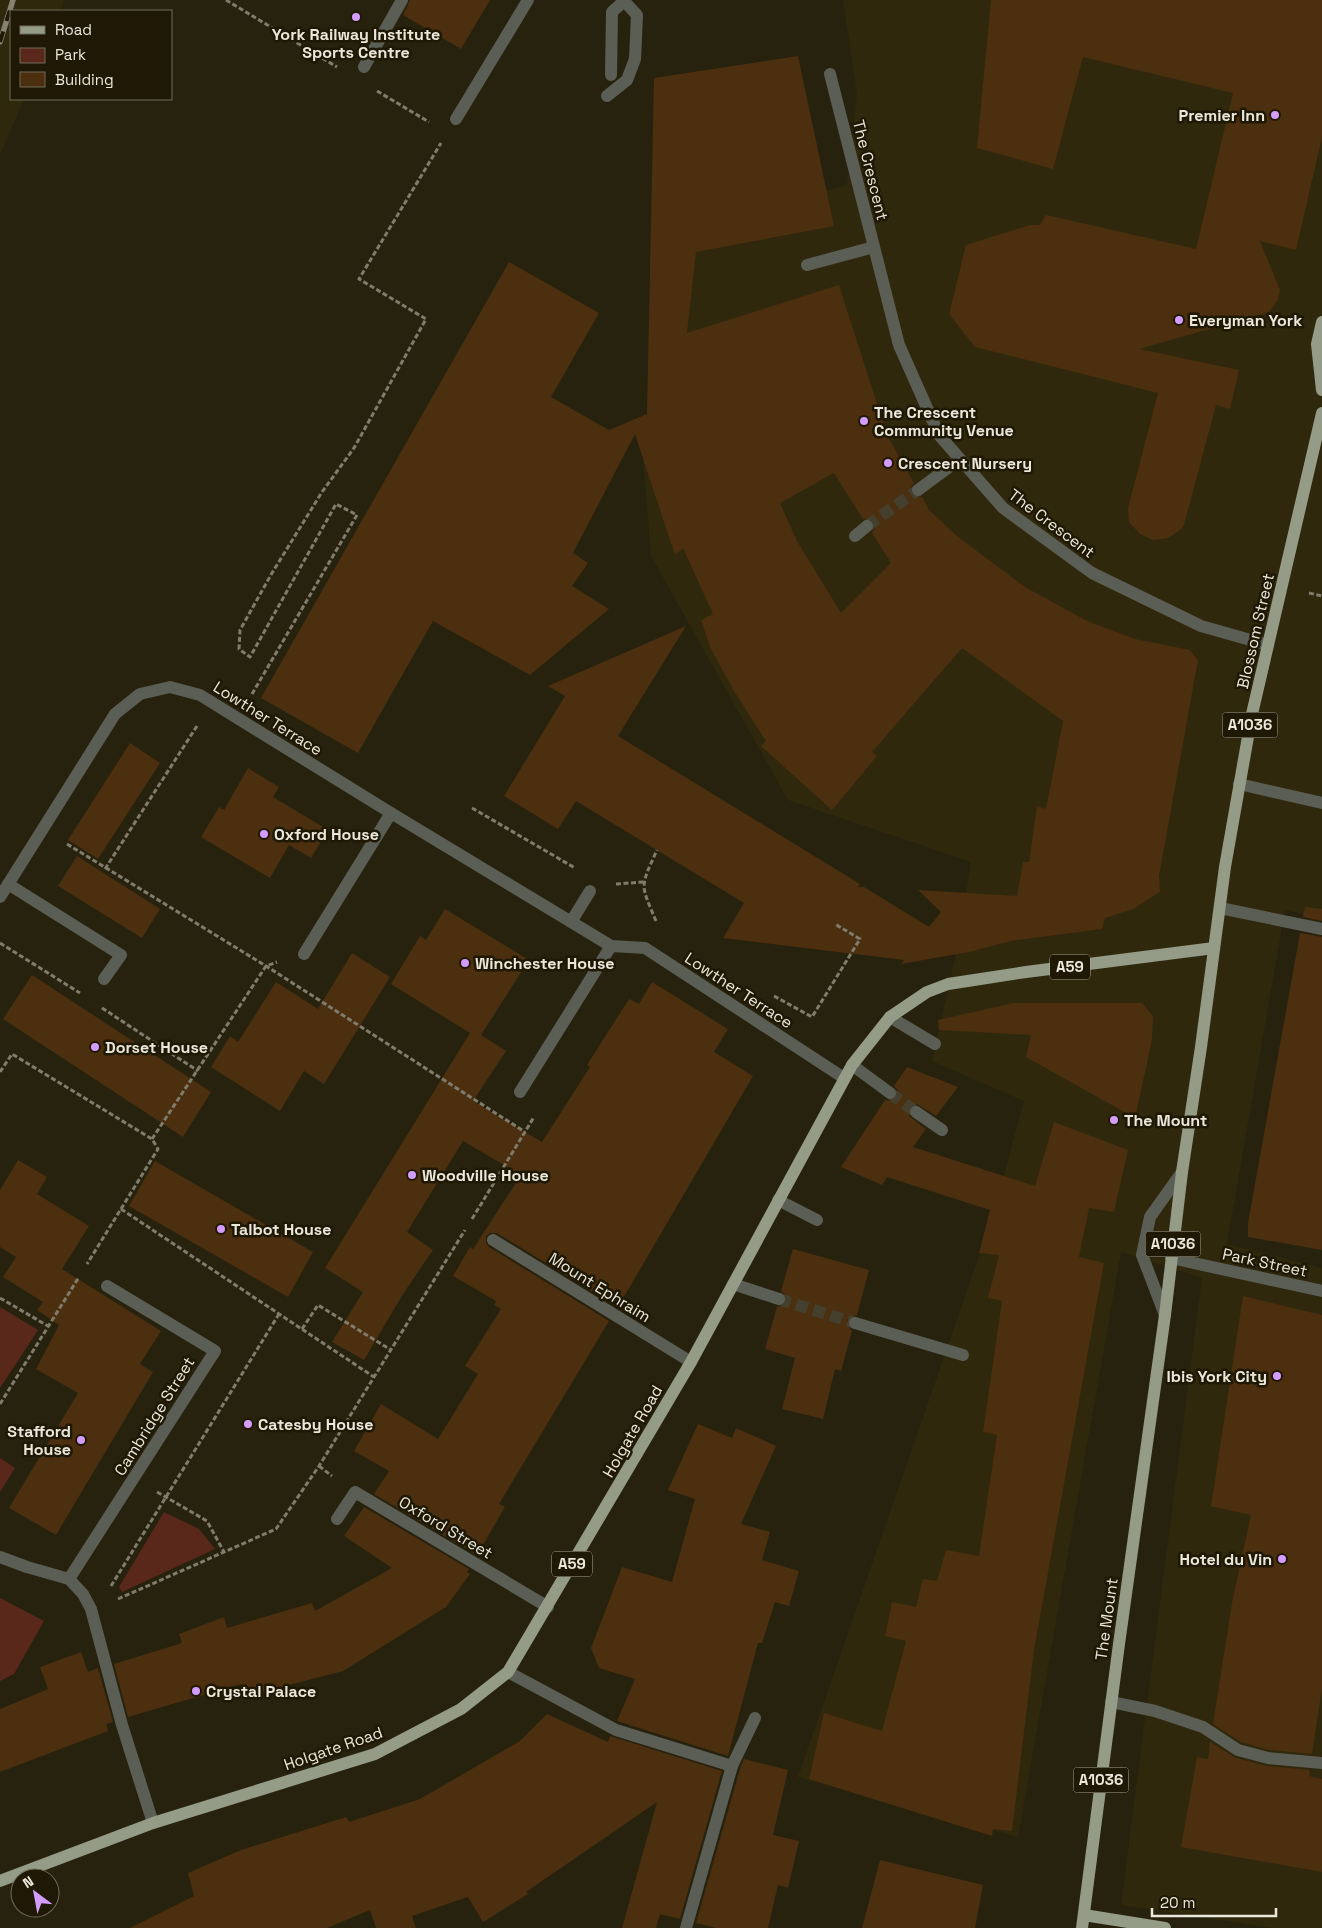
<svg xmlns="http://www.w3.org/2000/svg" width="1322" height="1928" viewBox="0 0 1322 1928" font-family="'Space Grotesk',sans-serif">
<rect width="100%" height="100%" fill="#27220e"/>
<g fill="#30280c">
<path d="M 0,0 L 64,0 L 60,11 L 11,11 L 11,99 L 24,99 L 0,155 Z"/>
<path d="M 843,0 L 1322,0 L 1322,918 L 1285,910 L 1227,1244 L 1322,1268 L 1322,1928 L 1274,1928 L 1121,1905 L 1202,1278 L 1121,1252 L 1018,1837 L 798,1777 L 993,1216 L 1024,1101 L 932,1061 L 956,954 L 971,862 L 788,800 L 651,556 L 643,458 L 660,453 L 647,414 L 651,240 L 847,185 L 857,94 Z"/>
</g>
<g fill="#59281b">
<path d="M 0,1307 L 38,1330 L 0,1388 Z"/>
<path d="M 0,1458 L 15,1468 L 0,1492 Z"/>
<path d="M 164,1512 L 199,1529 L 215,1549 L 122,1592 L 119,1587 Z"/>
<path d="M 0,1598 L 44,1621 L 14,1674 L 0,1681 Z"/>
</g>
<g fill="#4b2f0f" fill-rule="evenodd">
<path d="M 410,0 L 490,0 L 461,49 L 403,15 Z"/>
<path d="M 991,0 L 1322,0 L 1322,137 L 1296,250 L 1260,241 L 1280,290 L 1278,300 L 1269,312 L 1139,349 L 1239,370 L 1230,409 L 1216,405 L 1184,525 L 1180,530 L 1168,538 L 1153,540 L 1140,534 L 1129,522 L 1128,508 L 1158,393 L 975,347 L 949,314 L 966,245 L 1030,225 L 1040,225 L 1046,215 L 1196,249 L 1233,93 L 1083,57 L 1053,169 L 977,148 Z"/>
<path d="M 798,56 L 834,226 L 696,252 L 687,333 L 839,285 L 887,435 L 914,483 L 910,487 L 912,495 L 915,498 L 922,497 L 929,510 L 958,537 L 1025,587 L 1087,621 L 1135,639 L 1190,650 L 1198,660 L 1159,876 L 1160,892 L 1133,909 L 1105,918 L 1102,929 L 1011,941 L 969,952 L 901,964 L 904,960 L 723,938 L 744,903 L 576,801 L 558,829 L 504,796 L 565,696 L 548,686 L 686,626 L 618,736 L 860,884 L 858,887 L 864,887 L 929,927 L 941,912 L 918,890 L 1017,896 L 1023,862 L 1029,862 L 1037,806 L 1046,809 L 1063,721 L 962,648 L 872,752 L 877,756 L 832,810 L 761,746 L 766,741 L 734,691 L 710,647 L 701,620 L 713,614 L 683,548 L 675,555 L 635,434 L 573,553 L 588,563 L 572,586 L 609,609 L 530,675 L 433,621 L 358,753 L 261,698 L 509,262 L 599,313 L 551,397 L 609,430 L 647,414 L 654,78 ZM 834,473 L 863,519 L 869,518 L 874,521 L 875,528 L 872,533 L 891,563 L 841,613 L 797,541 L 780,503 Z"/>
<path d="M 130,743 L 160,763 L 98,859 L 68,840 Z"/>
<path d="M 248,768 L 279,787 L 273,797 L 328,830 L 311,858 L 289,845 L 270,878 L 201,837 L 219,807 L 224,810 Z"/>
<path d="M 77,856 L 160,909 L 142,938 L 58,886 Z"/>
<path d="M 1305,907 L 1322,909 L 1322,921 L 1303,917 Z"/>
<path d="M 445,909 L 529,960 L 481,1035 L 506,1051 L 473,1101 L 542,1142 L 590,1067 L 587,1065 L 629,999 L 639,1004 L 652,982 L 728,1029 L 714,1052 L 753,1076 L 618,1307 L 497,1233 L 490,1233 L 486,1236 L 486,1243 L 489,1247 L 609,1321 L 499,1504 L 505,1507 L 477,1555 L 374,1494 L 389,1471 L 354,1451 L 381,1404 L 438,1439 L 478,1374 L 465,1366 L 501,1309 L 494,1305 L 496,1301 L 453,1276 L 470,1247 L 473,1249 L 521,1175 L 463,1141 L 407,1232 L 433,1250 L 403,1294 L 364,1360 L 332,1342 L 363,1292 L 325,1268 L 470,1033 L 391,984 L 420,936 L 426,940 Z"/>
<path d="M 1300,933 L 1322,937 L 1322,1250 L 1248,1237 L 1248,1223 Z"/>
<path d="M 352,953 L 390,977 L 324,1084 L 304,1071 L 280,1111 L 211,1067 L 230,1036 L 238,1042 L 276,982 L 318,1009 Z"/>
<path d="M 32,975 L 211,1092 L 183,1137 L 3,1019 Z"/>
<path d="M 1014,1003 L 1142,1003 L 1153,1016 L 1152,1040 L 1135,1118 L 1026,1057 L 1031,1035 L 939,1030 L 938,1020 Z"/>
<path d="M 907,1067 L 958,1087 L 936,1116 L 917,1104 L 910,1107 L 909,1116 L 926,1129 L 913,1147 L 1035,1186 L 1054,1122 L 1128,1150 L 1114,1212 L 1089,1208 L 1079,1257 L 1104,1263 L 1034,1650 L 1012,1831 L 993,1829 L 992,1836 L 809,1779 L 824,1713 L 882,1731 L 906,1641 L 885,1636 L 892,1602 L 916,1607 L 923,1579 L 937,1581 L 946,1550 L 979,1556 L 997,1435 L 983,1432 L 1002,1301 L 988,1298 L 999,1255 L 979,1253 L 990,1210 L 887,1177 L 882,1185 L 841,1167 L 885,1100 L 893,1101 L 897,1097 L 898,1090 L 894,1086 Z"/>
<path d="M 18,1160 L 47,1177 L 37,1194 L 89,1226 L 62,1269 L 161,1331 L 140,1364 L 153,1372 L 56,1535 L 9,1508 L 78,1393 L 36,1369 L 59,1325 L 37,1310 L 43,1302 L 3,1277 L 16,1257 L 0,1247 L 0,1190 Z"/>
<path d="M 155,1161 L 313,1252 L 288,1297 L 129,1206 Z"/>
<path d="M 793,1249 L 869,1270 L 857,1315 L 850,1317 L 847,1320 L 847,1325 L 852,1331 L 841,1371 L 835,1369 L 823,1419 L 782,1409 L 795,1358 L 765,1349 L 777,1307 L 784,1305 L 787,1301 L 785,1294 L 781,1291 Z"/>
<path d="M 1243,1296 L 1322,1315 L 1322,1688 L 1312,1754 L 1269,1750 L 1241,1742 L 1213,1724 L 1232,1603 L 1251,1515 L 1211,1506 Z"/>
<path d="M 698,1424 L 732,1438 L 736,1428 L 776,1446 L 741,1524 L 770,1532 L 762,1560 L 799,1571 L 789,1606 L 775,1602 L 762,1643 L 758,1643 L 728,1756 L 617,1721 L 635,1679 L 599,1668 L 591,1648 L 622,1567 L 672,1582 L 695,1499 L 668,1490 Z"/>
<path d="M 364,1507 L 469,1569 L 467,1572 L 470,1574 L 446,1607 L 343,1671 L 246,1696 L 241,1684 L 128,1717 L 114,1664 L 182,1643 L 179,1634 L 224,1617 L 227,1628 L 312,1603 L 315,1611 L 392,1568 L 344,1536 Z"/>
<path d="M 81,1652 L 88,1672 L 98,1668 L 113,1722 L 106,1724 L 108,1731 L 0,1772 L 0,1709 L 48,1689 L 40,1667 Z"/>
<path d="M 547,1714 L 608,1742 L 610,1736 L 722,1771 L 680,1919 L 660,1914 L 656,1928 L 622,1928 L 657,1802 L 526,1892 L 528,1894 L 483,1922 L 468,1897 L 412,1916 L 416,1928 L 376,1928 L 370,1910 L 327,1928 L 130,1928 L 194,1896 L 188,1873 L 241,1850 L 273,1840 L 346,1817 L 349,1822 L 420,1799 L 520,1741 Z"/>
<path d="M 1210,1742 L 1236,1758 L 1267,1766 L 1310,1770 L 1309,1776 L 1322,1779 L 1322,1872 L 1181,1847 L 1197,1757 L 1208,1759 Z"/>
<path d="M 744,1759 L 788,1770 L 773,1835 L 799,1841 L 788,1888 L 778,1885 L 768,1928 L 716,1928 L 696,1923 L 740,1769 Z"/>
<path d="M 880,1860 L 983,1885 L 975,1928 L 862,1928 Z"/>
</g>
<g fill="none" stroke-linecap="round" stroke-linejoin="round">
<g stroke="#44402d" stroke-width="12" stroke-dasharray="12 6" stroke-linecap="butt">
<path d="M 867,526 L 918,490"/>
<path d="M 890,1093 L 916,1112"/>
<path d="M 779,1299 L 855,1323"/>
</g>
<g stroke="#807c6c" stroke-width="3" stroke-dasharray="5 2.5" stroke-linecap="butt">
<path d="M 226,0 L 337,67"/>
<path d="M 377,91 L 429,122"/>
<path d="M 1309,593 L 1322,596"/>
<path d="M 252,694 L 357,515 L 336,504 L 250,657 L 239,649 L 240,630 L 272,573 L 322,492 L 354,448 L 426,319 L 359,279 L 441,143"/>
<path d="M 472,808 L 575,868"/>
<path d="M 67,844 L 266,966 L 525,1132"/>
<path d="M 105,869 L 197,726"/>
<path d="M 616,884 L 643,882"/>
<path d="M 656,921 C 640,883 640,888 657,850"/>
<path d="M 0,943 L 80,993"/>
<path d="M 774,996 L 812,1017 L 860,939 L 835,924"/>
<path d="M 102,1008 L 198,1071"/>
<path d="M 0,1072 L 12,1054 L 152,1139 L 158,1149 L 87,1264"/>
<path d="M 152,1139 L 266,966 L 277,962"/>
<path d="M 121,1209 L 374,1377"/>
<path d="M 472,1219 L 534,1117"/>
<path d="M 0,1298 L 48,1326"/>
<path d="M 302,1329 L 318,1305 L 391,1350"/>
<path d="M 0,1404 L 79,1277"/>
<path d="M 319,1466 L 332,1476"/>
<path d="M 157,1492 L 207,1521 L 224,1552"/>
<path d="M 111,1586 L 279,1314"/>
<path d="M 118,1599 L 276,1529 L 319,1466 L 465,1230"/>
</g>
<g stroke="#5b5e55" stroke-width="12">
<path d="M 364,67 L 402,0"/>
<path d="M 830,74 L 899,345 L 939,435 L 1003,508 L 1092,573 L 1201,626 L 1268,645"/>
<path d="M 611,75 L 612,12 L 624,1"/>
<path d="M 607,96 L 627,80 L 635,59 L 637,15 L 624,1"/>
<path d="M 456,119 L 528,0"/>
<path d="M 807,265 L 874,247"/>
<path d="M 918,490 L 960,459"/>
<path d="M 855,536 L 867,526"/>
<path d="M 1239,784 L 1322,803"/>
<path d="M 8,884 L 121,955 L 104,979"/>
<path d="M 0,897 L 115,714 L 140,694 L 170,687 L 200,695 L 391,813 L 611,946 L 645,948 L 844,1078"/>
<path d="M 1220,908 L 1322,929"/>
<path d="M 571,922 L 590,891"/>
<path d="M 304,954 L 391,813"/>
<path d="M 890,1017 L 935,1044"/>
<path d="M 852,1065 L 890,1093"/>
<path d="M 520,1092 L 611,946"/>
<path d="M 916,1112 L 942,1130"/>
<path d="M 778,1200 L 817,1220"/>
<path d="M 493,1240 L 691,1362"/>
<path d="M 1171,1258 L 1322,1291"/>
<path d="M 733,1284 L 779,1299"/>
<path d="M 1165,1315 L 1142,1255 L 1150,1217 L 1182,1172"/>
<path d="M 855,1323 L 963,1355"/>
<path d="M 337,1519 L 355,1492 L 548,1607"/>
<path d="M 0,1557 L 27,1567 L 69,1579 L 83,1594 L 91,1609 L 122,1725 L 153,1823"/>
<path d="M 69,1579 L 215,1351 L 107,1286"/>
<path d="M 508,1672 L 616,1730 L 732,1766 L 755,1718"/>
<path d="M 1111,1702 L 1155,1711 L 1203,1727 L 1238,1750 L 1268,1758 L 1322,1763"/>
<path d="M 686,1928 L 732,1766"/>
</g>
<g stroke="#949b87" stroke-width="12">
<path d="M 1322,322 L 1317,344 L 1322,390"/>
<path d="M 0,1881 L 153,1823 L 375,1754 L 461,1709 L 508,1672 L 691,1362 L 852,1065 L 890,1017 L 927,992 L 948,984 L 1026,972 L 1214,948"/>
<path d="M 1084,1915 L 1165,1928"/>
<path d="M 1082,1928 L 1119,1644 L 1165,1315 L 1182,1172 L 1201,1047 L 1225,867 L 1252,714 L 1322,413"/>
</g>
<defs>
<path id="rail" d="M 0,42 L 13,0"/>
</defs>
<use href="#rail" stroke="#868272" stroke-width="5.5"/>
<use href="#rail" stroke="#1e1805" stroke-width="4" stroke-dasharray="11" stroke-linecap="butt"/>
</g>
<g fill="#d39cfd" stroke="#1e1805" stroke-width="2">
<circle cx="356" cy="17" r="5"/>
<circle cx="1275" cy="115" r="5"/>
<circle cx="1179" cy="320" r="5"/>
<circle cx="864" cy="421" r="5"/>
<circle cx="888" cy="463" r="5"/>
<circle cx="264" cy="834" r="5"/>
<circle cx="465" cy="963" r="5"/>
<circle cx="95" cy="1047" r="5"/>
<circle cx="1114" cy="1120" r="5"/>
<circle cx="412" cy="1175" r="5"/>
<circle cx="221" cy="1229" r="5"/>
<circle cx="1277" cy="1376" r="5"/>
<circle cx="248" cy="1424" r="5"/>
<circle cx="81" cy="1440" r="5"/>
<circle cx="1282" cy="1559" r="5"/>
<circle cx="196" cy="1691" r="5"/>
</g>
<g text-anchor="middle" stroke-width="5" stroke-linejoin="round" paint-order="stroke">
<g fill="#1e1805" stroke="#aea99b" stroke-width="1">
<rect x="1222.5" y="712.5" width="55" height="25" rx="4"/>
<rect x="1050" y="954.5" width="40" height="25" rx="4"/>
<rect x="1145.5" y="1231.5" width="55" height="25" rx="4"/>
<rect x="552" y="1551.5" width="40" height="25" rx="4"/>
<rect x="1073.5" y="1767.5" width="55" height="25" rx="4"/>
</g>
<g font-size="15" font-weight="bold" fill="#ebe7db">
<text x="1250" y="730">A1036</text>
<text x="1070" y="972">A59</text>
<text x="1173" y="1249">A1036</text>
<text x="572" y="1569">A59</text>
<text x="1101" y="1785">A1036</text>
</g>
<g font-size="16" font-weight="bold" fill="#ebe7db" stroke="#1e1805" text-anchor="start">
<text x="356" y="40" text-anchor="middle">York Railway Institute<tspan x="356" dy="18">Sports Centre</tspan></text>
<text x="1265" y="121" text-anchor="end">Premier Inn</text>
<text x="1189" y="326">Everyman York</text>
<text x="874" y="418">The Crescent<tspan x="874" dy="18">Community Venue</tspan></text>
<text x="898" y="469">Crescent Nursery</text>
<text x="274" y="840">Oxford House</text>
<text x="475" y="969">Winchester House</text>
<text x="105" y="1053">Dorset House</text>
<text x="1124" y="1126">The Mount</text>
<text x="422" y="1181">Woodville House</text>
<text x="231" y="1235">Talbot House</text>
<text x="1267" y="1382" text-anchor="end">Ibis York City</text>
<text x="258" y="1430">Catesby House</text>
<text x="71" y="1437" text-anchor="end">Stafford<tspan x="71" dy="18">House</tspan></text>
<text x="1272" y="1565" text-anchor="end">Hotel du Vin</text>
<text x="206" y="1697">Crystal Palace</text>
</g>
<g font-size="16" fill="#ebe7db" stroke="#1e1805">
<text transform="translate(871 170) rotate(76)" y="6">The Crescent</text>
<text transform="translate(1052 523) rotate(37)" y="6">The Crescent</text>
<text transform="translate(1255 631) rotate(-77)" y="6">Blossom Street</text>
<text transform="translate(268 718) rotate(32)" y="6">Lowther Terrace</text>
<text transform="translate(739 990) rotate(33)" y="6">Lowther Terrace</text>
<text transform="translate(1265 1262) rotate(12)" y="6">Park Street</text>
<text transform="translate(600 1287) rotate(32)" y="6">Mount Ephraim</text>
<text transform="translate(154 1416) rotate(-58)" y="6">Cambridge Street</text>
<text transform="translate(632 1431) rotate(-60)" y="6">Holgate Road</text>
<text transform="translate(446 1527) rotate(31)" y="6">Oxford Street</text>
<text transform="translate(1106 1619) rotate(-82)" y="6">The Mount</text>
<text transform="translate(333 1748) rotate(-19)" y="6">Holgate Road</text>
</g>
</g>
<rect x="10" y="10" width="162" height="90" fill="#1e1805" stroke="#706b5b"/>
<rect x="20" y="26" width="25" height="8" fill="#949b87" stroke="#706b5b"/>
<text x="55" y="35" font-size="15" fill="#ebe7db">Road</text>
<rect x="20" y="48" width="25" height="15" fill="#59281b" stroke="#706b5b"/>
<text x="55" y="60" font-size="15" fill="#ebe7db">Park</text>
<rect x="20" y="72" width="25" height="15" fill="#4b2f0f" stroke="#706b5b"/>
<text x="55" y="85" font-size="15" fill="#ebe7db">Building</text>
<g transform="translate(35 1893) rotate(328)"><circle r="24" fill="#1e1805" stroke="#706b5b"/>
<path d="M0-4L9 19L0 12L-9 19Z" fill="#d39cfd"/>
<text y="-8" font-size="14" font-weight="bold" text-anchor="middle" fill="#ebe7db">N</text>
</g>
<path d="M1152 1908v8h124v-8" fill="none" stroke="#ebe7db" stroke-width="2.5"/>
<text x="1160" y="1908" font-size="15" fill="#ebe7db" stroke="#1e1805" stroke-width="4" paint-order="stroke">20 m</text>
</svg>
